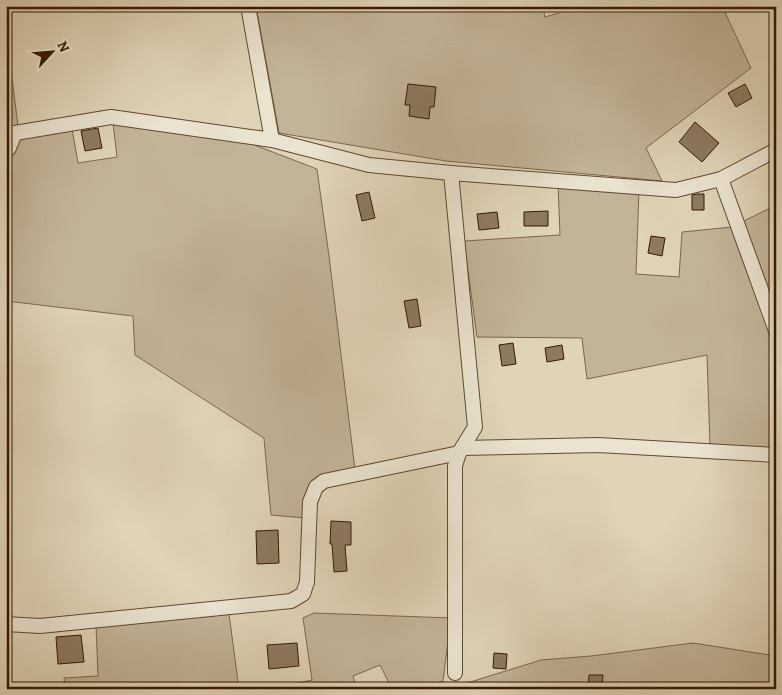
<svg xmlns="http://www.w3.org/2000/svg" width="782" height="695" viewBox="0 0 782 695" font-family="Alegreya,serif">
<rect width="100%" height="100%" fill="#dfd4b7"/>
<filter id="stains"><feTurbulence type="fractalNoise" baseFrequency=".004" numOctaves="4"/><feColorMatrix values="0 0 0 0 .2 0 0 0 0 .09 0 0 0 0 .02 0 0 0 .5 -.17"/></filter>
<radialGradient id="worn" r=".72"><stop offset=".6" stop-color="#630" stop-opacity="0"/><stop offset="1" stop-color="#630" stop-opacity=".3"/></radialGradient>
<g fill="#c2b498" stroke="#7c664d">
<path d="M 256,6 L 543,6 L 545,17 L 583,6 L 722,6 L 751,68 L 646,148 L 662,181 L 446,161 L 279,133 Z"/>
<path d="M 6,29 L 18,126 L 6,127 Z"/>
<path d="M 113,123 L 252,144 L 317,169 L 329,256 L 355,470 L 322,477 L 310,484 L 305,502 L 305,518 L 271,515 L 264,438 L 135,355 L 133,316 L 6,301 L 6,139 L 72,129 L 78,163 L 117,157 Z"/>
<path d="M 558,185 L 639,191 L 636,274 L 679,277 L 682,232 L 732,227 L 776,205 L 776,450 L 710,446 L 707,355 L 587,379 L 582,338 L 477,337 L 464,241 L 560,235 Z"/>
<path d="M 314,613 L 451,618 L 443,681 L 425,689 L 392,689 L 380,665 L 353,676 L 357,689 L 269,689 L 312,680 L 303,618 Z"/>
<path d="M 229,614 L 239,689 L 65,689 L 64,678 L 98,676 L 96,626 Z"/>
<path d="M 693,643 L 776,656 L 776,689 L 448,689 L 541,660 L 591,656 Z"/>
</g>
<g fill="#8d7a60" stroke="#351902">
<path d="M 408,84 L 436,87 L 434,107 L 430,107 L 429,119 L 409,116 L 410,105 L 405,105 Z"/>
<path d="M 745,84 L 752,98 L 736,107 L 728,93 Z"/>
<path d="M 695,122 L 719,143 L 702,162 L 679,142 Z"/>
<path d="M 98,128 L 102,148 L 85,151 L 81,131 Z"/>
<path d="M 369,192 L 375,218 L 362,221 L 356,195 Z"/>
<path d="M 697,194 L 704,194 L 704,210 L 692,210 L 692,195 Z"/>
<path d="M 548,211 L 548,226 L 524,226 L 524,212 Z"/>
<path d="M 497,212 L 499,228 L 479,230 L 477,214 Z"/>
<path d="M 651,236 L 665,238 L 662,256 L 648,253 Z"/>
<path d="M 417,299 L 421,326 L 409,328 L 404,301 Z"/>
<path d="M 513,343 L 516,364 L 502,366 L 499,345 Z"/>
<path d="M 562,345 L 564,359 L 547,362 L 545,348 Z"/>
<path d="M 331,521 L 351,522 L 351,545 L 345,545 L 347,571 L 334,572 L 332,544 L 330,544 Z"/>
<path d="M 278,530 L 279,563 L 257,564 L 256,531 Z"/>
<path d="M 81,635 L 84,662 L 58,664 L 56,637 Z"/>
<path d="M 297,643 L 299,666 L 269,669 L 267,645 Z"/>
<path d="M 494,653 L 507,654 L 506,669 L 493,668 Z"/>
<path d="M 589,675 L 603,675 L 602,689 L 588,689 Z"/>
</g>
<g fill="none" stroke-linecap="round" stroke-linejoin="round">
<defs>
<g id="minor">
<path d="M 248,6 L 272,140"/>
<path d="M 6,151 L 9,148 L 15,133 L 111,117 L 272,140 L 369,165 L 451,173 L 676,190 L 721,179 L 776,150"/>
<path d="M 721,179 L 776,331"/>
<path d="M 462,448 L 598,445 L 776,455"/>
<path d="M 6,624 L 40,626 L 291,601 L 303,594 L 307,582 L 310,502 L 316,487 L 324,481 L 459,453 L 475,427 L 451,173"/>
<path d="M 455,673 L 455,466 L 459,453"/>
</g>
</defs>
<use href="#minor" stroke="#60482f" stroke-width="16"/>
<use href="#minor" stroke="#eae3d0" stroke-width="14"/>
</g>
<rect width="782" height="695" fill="none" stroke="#dfd4b7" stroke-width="25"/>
<rect x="8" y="8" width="767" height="680" fill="none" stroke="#351902" stroke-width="2.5"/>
<rect x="12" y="12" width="757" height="670" fill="none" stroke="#351902"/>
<g transform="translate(52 52) rotate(64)" stroke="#eae3d0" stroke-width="4" paint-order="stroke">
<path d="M0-4L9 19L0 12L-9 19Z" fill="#351902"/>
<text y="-8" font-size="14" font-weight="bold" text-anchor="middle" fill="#351902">N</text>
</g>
<rect width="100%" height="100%" filter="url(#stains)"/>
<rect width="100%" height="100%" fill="url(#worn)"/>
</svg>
